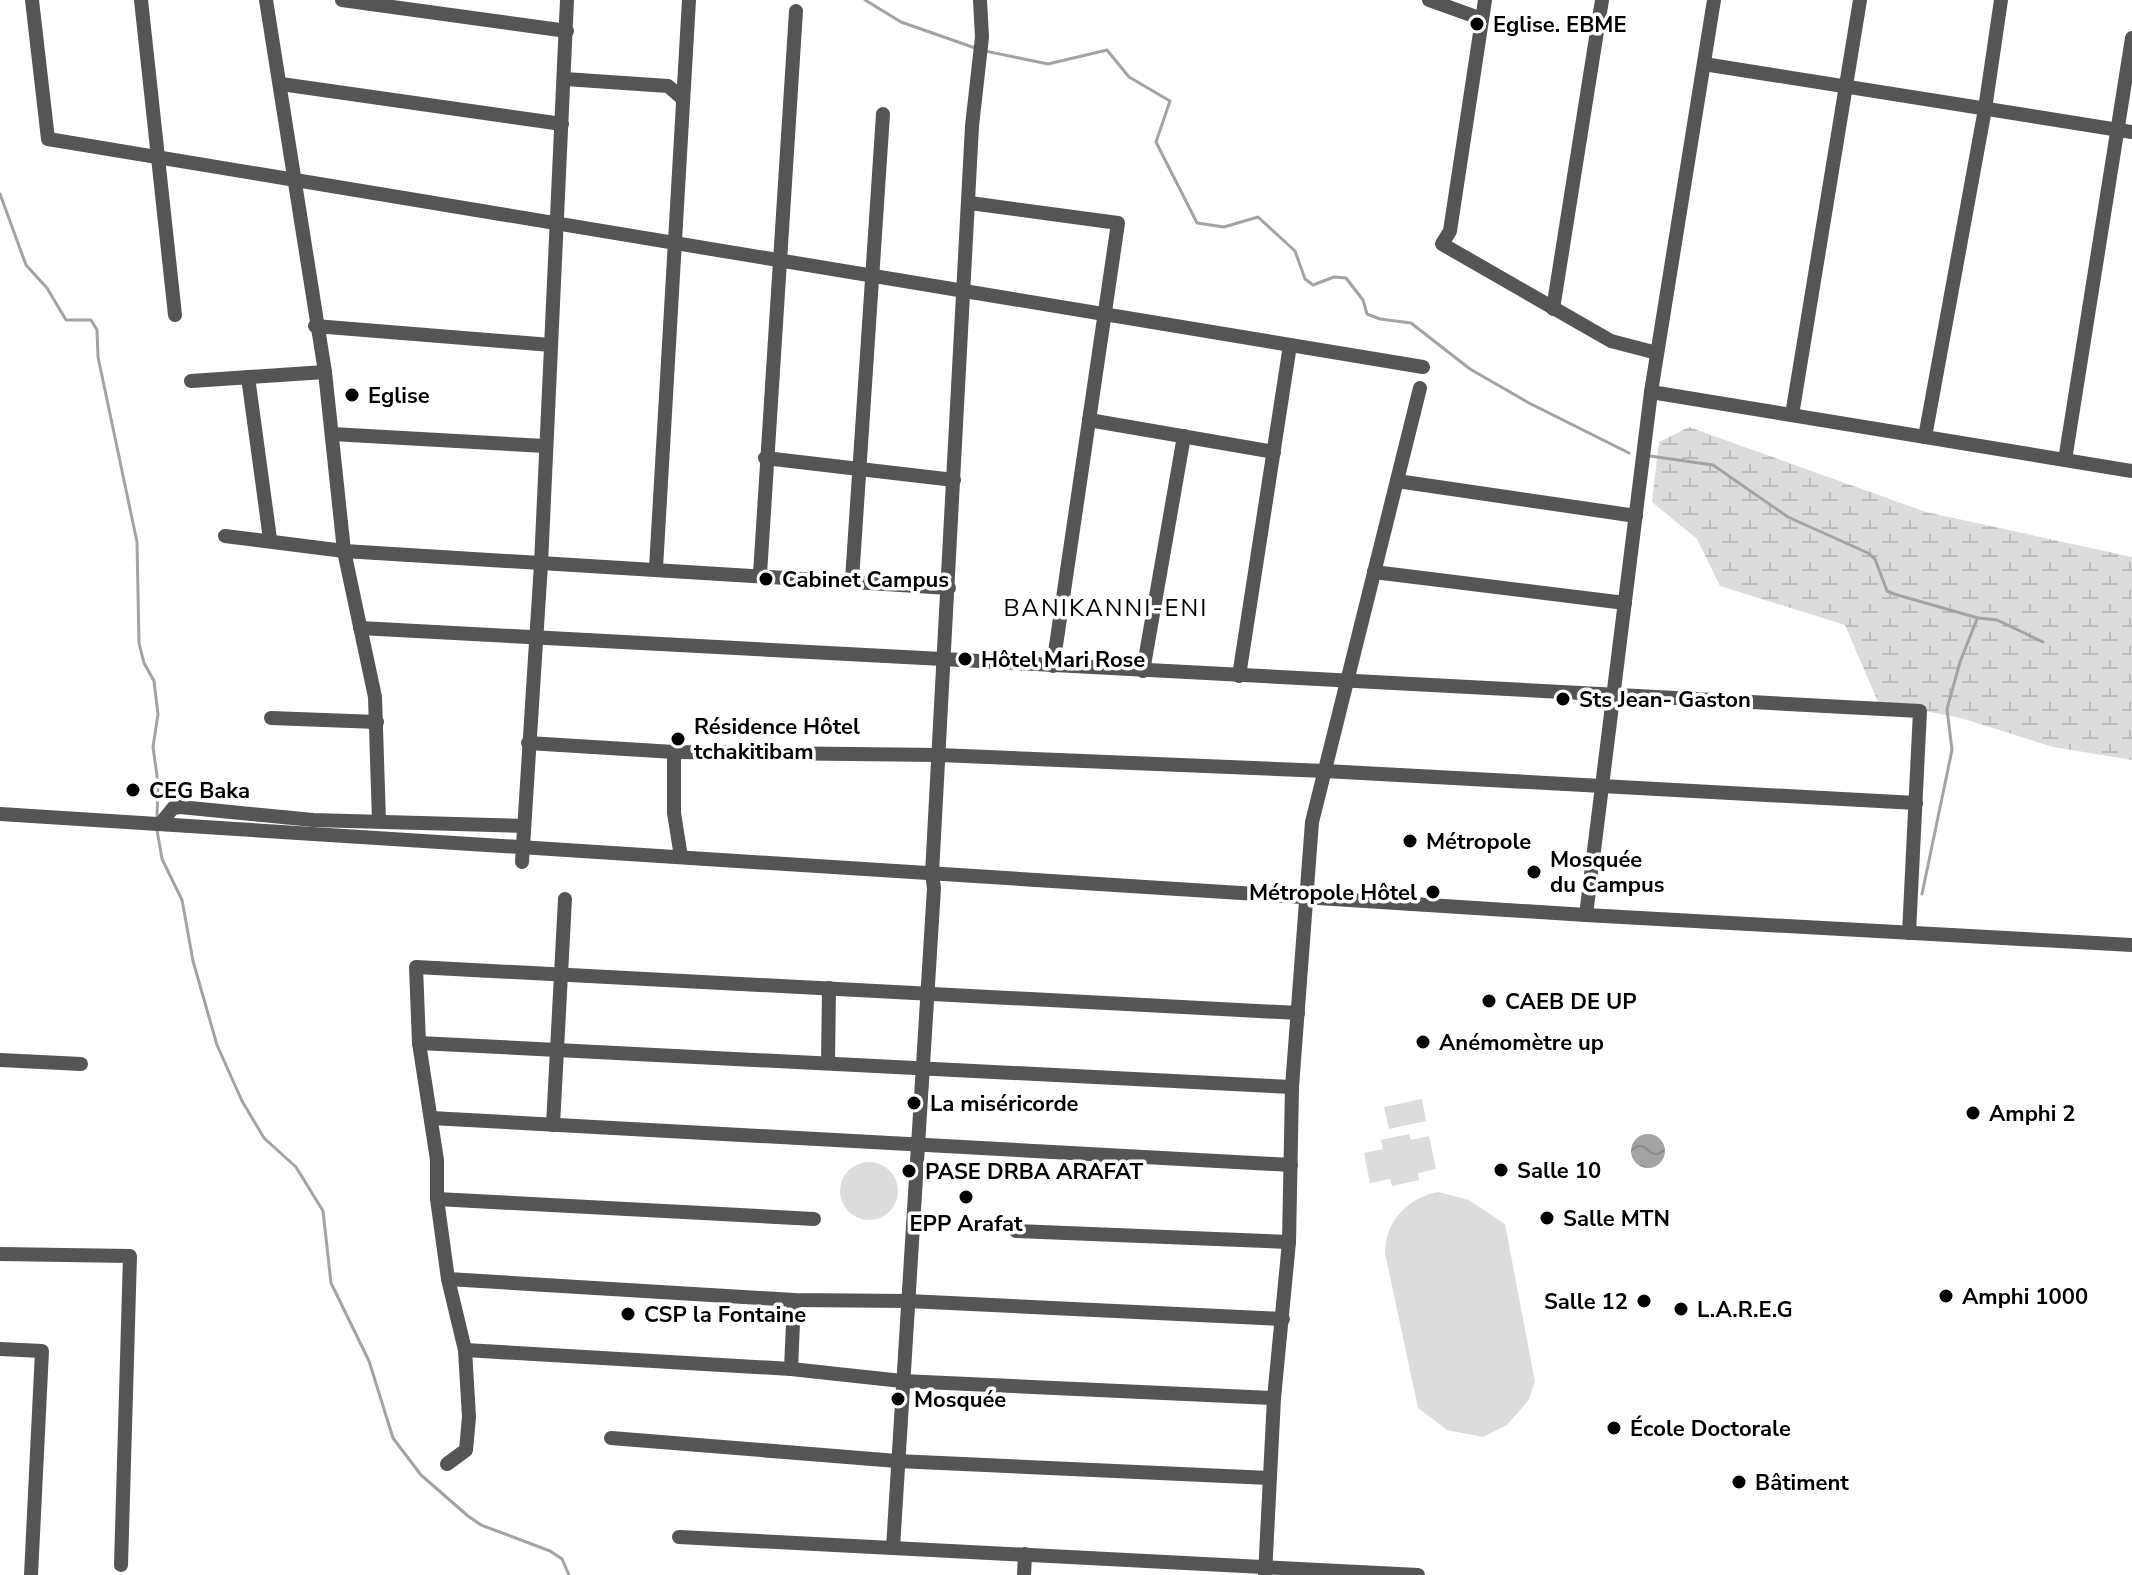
<svg xmlns="http://www.w3.org/2000/svg" width="2132" height="1575" viewBox="0 0 2132 1575" font-family="'Nunito Sans',sans-serif">
<defs>
<pattern id="wetland-marsh" width="20" height="14" patternUnits="userSpaceOnUse" patternTransform="scale(2)"><rect width="20" height="14" fill="#dcdcdc"/><path d="M1 5h8M5 5V1M11 12h8M15 12V8" fill="none" stroke="#bbb"/></pattern>
<pattern id="water-waves" width="16" height="10" patternUnits="userSpaceOnUse" patternTransform="scale(2)"><rect width="16" height="10" fill="#a3a3a3"/><path d="M0 5q4-4 8 0t8 0" fill="none" stroke="#8b8b8b"/></pattern>
</defs>
<rect width="100%" height="100%" fill="#fff"/>
<path fill="url(#wetland-marsh)" d="M 1689,427 L 1926,512 L 2132,557 L 2132,760 L 2053,747 L 1961,718 L 1878,702 L 1845,625 L 1720,586 L 1697,539 L 1652,502 L 1659,442 Z"/>
<g fill="#dcdcdc">
<path d="M 1422,1099 L 1426,1121 L 1389,1129 L 1384,1107 Z"/>
<path d="M 1409,1134 L 1411,1140 L 1429,1136 L 1436,1169 L 1418,1173 L 1419,1180 L 1392,1186 L 1390,1179 L 1370,1183 L 1364,1153 L 1383,1149 L 1381,1140 Z"/>
<circle cx="869" cy="1191" r="29"/>
<path d="M 1438,1192 L 1469,1200 L 1505,1224 L 1535,1382 L 1528,1401 L 1507,1425 L 1483,1437 L 1447,1430 L 1418,1408 L 1385,1253 C 1385,1221 1408,1198 1438,1192 Z"/>
</g>
<circle fill="url(#water-waves)" cx="1648" cy="1151" r="17"/>
<g fill="none" stroke-linecap="round" stroke-linejoin="round">
<g stroke="#a3a3a3" stroke-width="3">
<path d="M 865,0 L 901,22 L 978,49"/>
<path d="M 985,51 L 1048,64 L 1107,50 L 1129,77 L 1170,101 L 1156,142 L 1197,223 L 1224,227 L 1258,217 L 1295,251 L 1305,279 L 1313,285 L 1334,277 L 1346,278 L 1363,300 L 1367,314 L 1380,319 L 1411,323 L 1470,369 L 1529,403 L 1629,453"/>
<path d="M 0,194 L 26,265 L 47,288 L 66,320 L 91,320 L 97,330 L 98,357 L 137,542 L 139,643 L 144,663 L 154,681 L 158,714 L 153,747 L 158,783 L 157,818"/>
<path d="M 1650,456 L 1713,465 L 1788,517 L 1868,553 L 1875,559 L 1887,591 L 1894,594 L 1978,618 L 1997,620 L 2043,642"/>
<path d="M 157,830 L 162,859 L 182,900 L 193,961 L 217,1045 L 242,1101 L 264,1138 L 296,1167 L 323,1211 L 331,1283 L 369,1361 L 393,1438 L 421,1475 L 468,1516 L 481,1525 L 550,1551 L 562,1559 L 569,1575"/>
<path d="M 1922,894 L 1952,750 L 1947,709 L 1960,662 L 1977,619"/>
</g>
<g stroke="#555" stroke-width="14">
<path d="M 32,0 L 48,139 L 1423,367"/>
<path d="M 141,0 L 175,315"/>
<path d="M 266,0 L 325,372 L 344,551 L 375,697 L 379,821"/>
<path d="M 342,0 L 567,31"/>
<path d="M 1429,0 L 1482,19"/>
<path d="M 1485,0 L 1450,231 L 1442,244 L 1611,341 L 1657,353"/>
<path d="M 1704,64 L 2132,132"/>
<path d="M 565,79 L 668,86 L 683,99"/>
<path d="M 281,84 L 562,124"/>
<path d="M 970,203 L 1118,223 L 1053,666"/>
<path d="M 1553,309 L 1602,0"/>
<path d="M 315,326 L 551,345"/>
<path d="M 248,377 L 270,539"/>
<path d="M 191,381 L 325,372"/>
<path d="M 1651,392 L 2132,471"/>
<path d="M 1792,415 L 1860,0"/>
<path d="M 1089,420 L 1274,452"/>
<path d="M 332,434 L 545,446"/>
<path d="M 1925,437 L 1985,109 L 2001,0"/>
<path d="M 765,458 L 954,480"/>
<path d="M 2065,460 L 2132,38"/>
<path d="M 1397,481 L 1636,516"/>
<path d="M 225,536 L 344,551 L 949,588"/>
<path d="M 656,568 L 689,0"/>
<path d="M 1374,572 L 1625,603"/>
<path d="M 760,574 L 796,11"/>
<path d="M 852,580 L 883,114"/>
<path d="M 360,628 L 1920,711 L 1909,933"/>
<path d="M 1143,671 L 1184,436"/>
<path d="M 1239,676 L 1290,345"/>
<path d="M 271,718 L 377,722"/>
<path d="M 528,743 L 674,752 L 939,755 L 1325,771 L 1916,803"/>
<path d="M 674,752 L 674,813 L 681,857"/>
<path d="M 0,814 L 1586,915 L 2132,945"/>
<path d="M 161,823 L 173,808 L 180,807 L 313,820 L 524,826"/>
<path d="M 522,862 L 541,564 L 567,0"/>
<path d="M 1586,915 L 1651,392 L 1714,0"/>
<path d="M 419,1043 L 1292,1087"/>
<path d="M 0,1060 L 81,1064"/>
<path d="M 828,1063 L 829,988"/>
<path d="M 431,1118 L 1291,1165"/>
<path d="M 553,1125 L 565,899"/>
<path d="M 437,1199 L 814,1219"/>
<path d="M 1016,1231 L 1289,1242"/>
<path d="M 0,1254 L 130,1256 L 121,1565"/>
<path d="M 448,1279 L 794,1300 L 908,1301 L 1283,1319"/>
<path d="M 0,1349 L 42,1351 L 31,1575"/>
<path d="M 465,1350 L 791,1369 L 902,1381 L 1274,1398"/>
<path d="M 791,1369 L 794,1300"/>
<path d="M 611,1438 L 897,1461 L 1269,1478"/>
<path d="M 447,1464 L 466,1450 L 469,1417 L 465,1350 L 448,1279 L 437,1199 L 437,1160 L 419,1043 L 416,967 L 1298,1013"/>
<path d="M 679,1537 L 1418,1575"/>
<path d="M 893,1548 L 934,888 L 932,874 L 972,126 L 982,37 L 980,0"/>
<path d="M 1024,1575 L 1025,1554"/>
<path d="M 1265,1575 L 1274,1398 L 1289,1242 L 1292,1087 L 1312,822 L 1420,388"/>
</g>
</g>
<g fill="#000" stroke="#fff" stroke-width="3">
<circle cx="1477" cy="24" r="8"/>
<circle cx="352" cy="395" r="8"/>
<circle cx="766" cy="579" r="8"/>
<circle cx="965" cy="659" r="8"/>
<circle cx="1563" cy="699" r="8"/>
<circle cx="678" cy="739" r="8"/>
<circle cx="133" cy="790" r="8"/>
<circle cx="1410" cy="841" r="8"/>
<circle cx="1534" cy="872" r="8"/>
<circle cx="1433" cy="892" r="8"/>
<circle cx="1489" cy="1001" r="8"/>
<circle cx="1423" cy="1042" r="8"/>
<circle cx="914" cy="1103" r="8"/>
<circle cx="1973" cy="1113" r="8"/>
<circle cx="1501" cy="1170" r="8"/>
<circle cx="909" cy="1171" r="8"/>
<circle cx="966" cy="1197" r="8"/>
<circle cx="1547" cy="1218" r="8"/>
<circle cx="1946" cy="1296" r="8"/>
<circle cx="1644" cy="1301" r="8"/>
<circle cx="1681" cy="1309" r="8"/>
<circle cx="628" cy="1314" r="8"/>
<circle cx="898" cy="1399" r="8"/>
<circle cx="1614" cy="1428" r="8"/>
<circle cx="1739" cy="1482" r="8"/>
</g>
<g text-anchor="middle" stroke-width="7" stroke-linejoin="round" paint-order="stroke">
<g font-size="22" font-weight="bold" fill="#000" stroke="#fff" text-anchor="start">
<text x="1493" y="32">Eglise. EBME</text>
<text x="368" y="403">Eglise</text>
<text x="782" y="587">Cabinet Campus</text>
<text x="981" y="667">Hôtel Mari Rose</text>
<text x="1579" y="707">Sts Jean- Gaston</text>
<text x="694" y="734">Résidence Hôtel<tspan x="694" dy="25">tchakitibam</tspan></text>
<text x="149" y="798">CEG Baka</text>
<text x="1426" y="849">Métropole</text>
<text x="1550" y="867">Mosquée<tspan x="1550" dy="25">du Campus</tspan></text>
<text x="1417" y="900" text-anchor="end">Métropole Hôtel</text>
<text x="1505" y="1009">CAEB DE UP</text>
<text x="1439" y="1050">Anémomètre up</text>
<text x="930" y="1111">La miséricorde</text>
<text x="1989" y="1121">Amphi 2</text>
<text x="1517" y="1178">Salle 10</text>
<text x="925" y="1179">PASE DRBA ARAFAT</text>
<text x="1563" y="1226">Salle MTN</text>
<text x="966" y="1231" text-anchor="middle">EPP Arafat</text>
<text x="1962" y="1304">Amphi 1000</text>
<text x="1628" y="1309" text-anchor="end">Salle 12</text>
<text x="1697" y="1317">L.A.R.E.G</text>
<text x="644" y="1322">CSP la Fontaine</text>
<text x="914" y="1407">Mosquée</text>
<text x="1630" y="1436">École Doctorale</text>
<text x="1755" y="1490">Bâtiment</text>
</g>
<g font-size="24" letter-spacing="2" fill="#000" stroke="#fff">
<text x="1106" y="616">BANIKANNI-ENI</text>
</g>
</g>
</svg>
